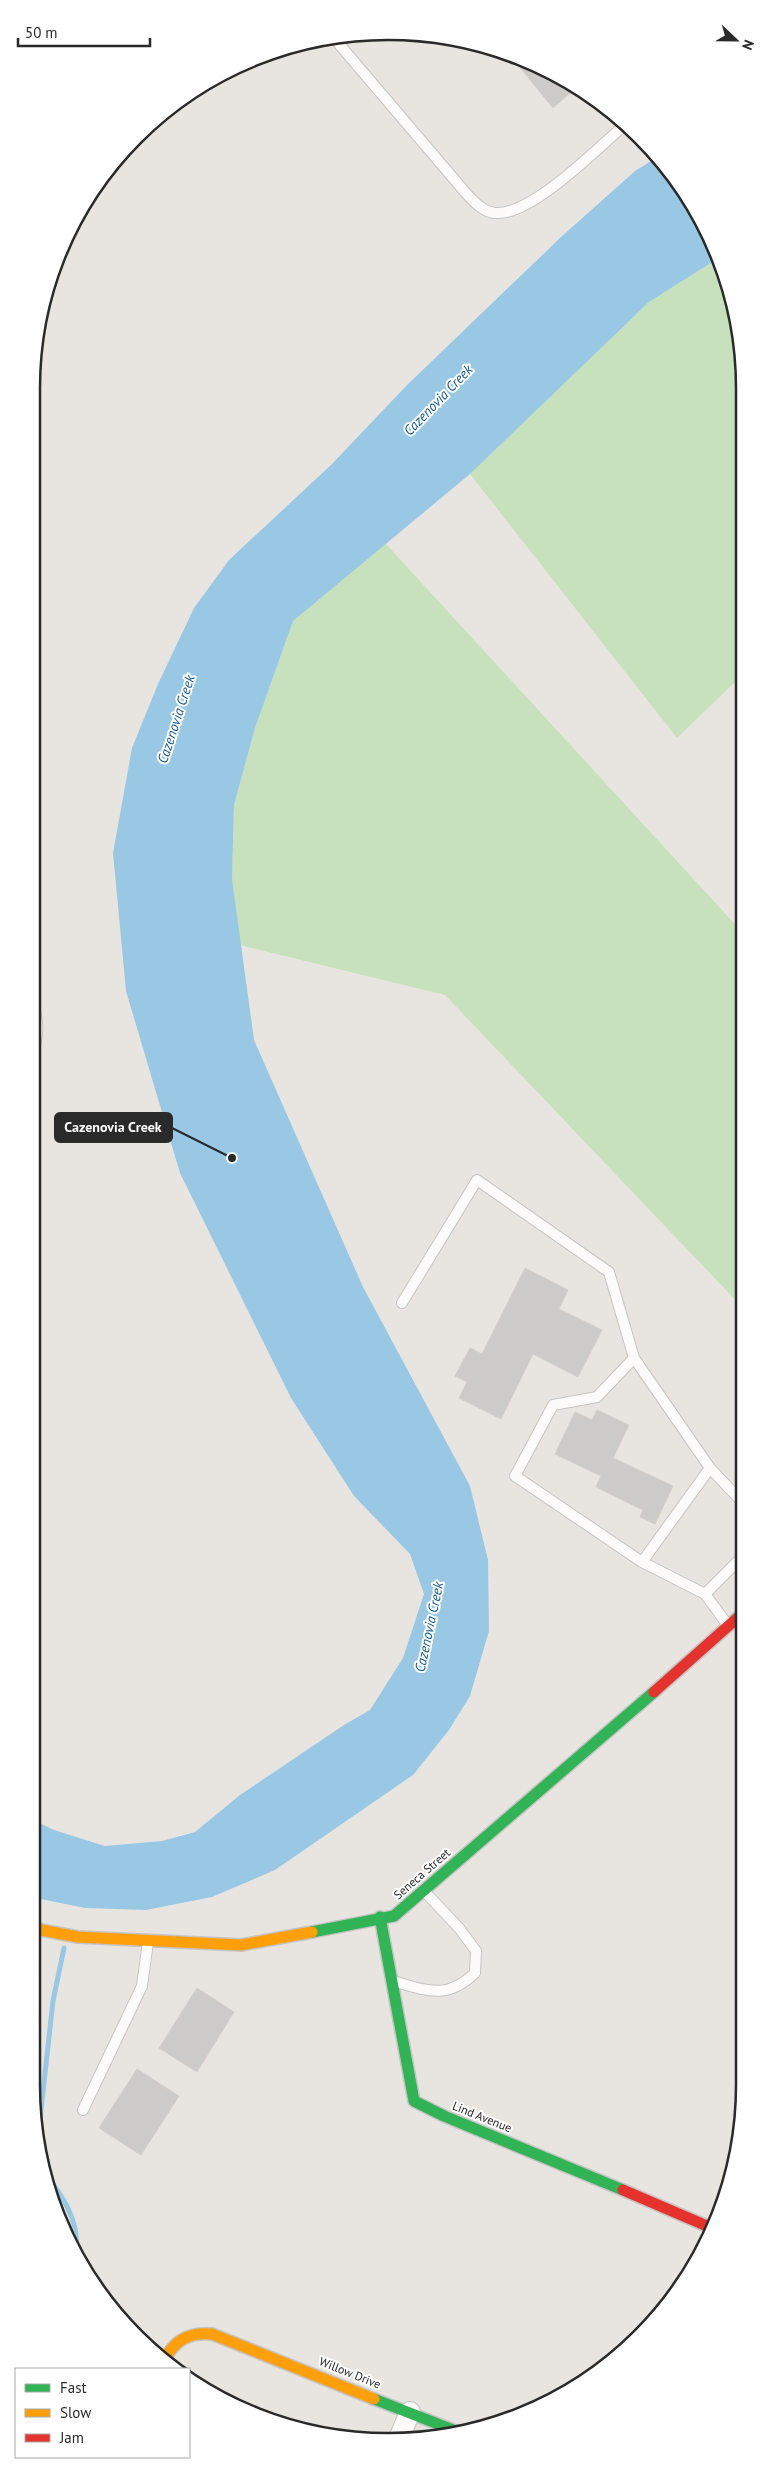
<svg xmlns="http://www.w3.org/2000/svg" width="776" height="2473" viewBox="0 0 776 2473" font-family="'PT Sans',sans-serif">
<rect width="100%" height="100%" fill="#e8e5e0"/>
<g fill="#c6e1bb">
<path d="M 717,259 L 742,341 L 742,675 L 677,738 L 470,474 L 649,302 Z"/>
<path d="M 385,543 L 743,933 L 743,1308 L 445,995 L 240,945 L 232,879 L 234,805 L 255,728 L 293,621 Z"/>
</g>
<path fill="#99c8e4" d="M 656,158 L 708,230 L 717,259 L 649,302 L 470,474 L 293,621 L 255,728 L 234,805 L 232,879 L 254,1040 L 363,1287 L 470,1486 L 488,1560 L 489,1631 L 470,1696 L 449,1730 L 413,1775 L 275,1870 L 212,1897 L 146,1910 L 85,1908 L 31,1897 L 31,1819 L 54,1830 L 105,1846 L 162,1841 L 195,1832 L 240,1795 L 344,1725 L 370,1710 L 403,1658 L 424,1594 L 410,1554 L 354,1496 L 291,1398 L 180,1173 L 126,991 L 113,853 L 132,748 L 158,684 L 194,608 L 229,560 L 332,464 L 406,386 L 560,238 L 635,171 Z"/>
<g fill="none" stroke-linecap="round" stroke-linejoin="round">
<g stroke="#99c8e4" stroke-width="5">
<path d="M 37,2146 L 53,2001 L 64,1948"/>
<path d="M 37,2147 L 40,2162"/>
<path d="M 42,2169 C 60,2193 80,2219 76,2250"/>
</g>
</g>
<g fill="#cdcbc7" stroke="#d3d0cc">
<path d="M 513,59 L 566,79 L 577,87 L 553,108 Z"/>
<path d="M 525,1268 L 568,1290 L 559,1309 L 602,1330 L 578,1377 L 533,1354 L 501,1419 L 459,1398 L 467,1382 L 455,1376 L 470,1348 L 482,1354 Z"/>
<path d="M 597,1410 L 629,1425 L 613,1458 L 673,1486 L 655,1524 L 640,1517 L 643,1510 L 596,1487 L 601,1476 L 555,1454 L 575,1412 L 592,1420 Z"/>
<path d="M 197,1988 L 234,2012 L 197,2072 L 159,2048 Z"/>
<path d="M 137,2069 L 179,2096 L 141,2155 L 99,2128 Z"/>
</g>
<g fill="none" stroke-linecap="round" stroke-linejoin="round">
<defs>
<g id="lane">
<path d="M 333,37 L 465,192 C 473,201 483,212 495,213 C 532,216 597,148 626,124"/>
<path d="M 31,998 C 39,1018 40,1037 31,1057"/>
<path d="M 402,1303 L 477,1180 L 609,1272 L 634,1358 L 710,1468 L 744,1504"/>
<path d="M 634,1358 L 597,1397 L 553,1405 L 515,1476 L 642,1562 L 705,1594 L 727,1624"/>
<path d="M 642,1562 L 710,1468"/>
<path d="M 705,1594 L 744,1555"/>
<path d="M 393,1981 C 427,1991 447,2000 475,1973 L 476,1951 L 459,1928 L 424,1891"/>
<path d="M 83,2110 L 142,1986 L 148,1942"/>
</g>
<path id="street" d="M 398,2441 L 410,2412"/>
<g id="fast">
<path d="M 380,1917 L 414,2101 L 444,2116 L 623,2190"/>
<path d="M 312,1932 L 394,1916 L 654,1692"/>
<path d="M 374,2399 L 461,2433"/>
</g>
<g id="slow">
<path d="M 31,1928 L 78,1937 L 241,1945 L 312,1932"/>
<path d="M 164,2361 C 174,2340 189,2332 212,2334 L 374,2399"/>
</g>
<g id="jam">
<path d="M 654,1692 L 744,1612"/>
<path d="M 623,2190 L 714,2229"/>
</g>
</defs>
<use href="#lane" stroke="#c5c4c4" stroke-width="12"/>
<use href="#street" stroke="#c5c4c4" stroke-width="22"/>
<use href="#fast" stroke="#c5c4c4" stroke-width="14"/>
<use href="#slow" stroke="#c5c4c4" stroke-width="14"/>
<use href="#jam" stroke="#c5c4c4" stroke-width="14"/>
<use href="#lane" stroke="#fcfbfa" stroke-width="10"/>
<use href="#street" stroke="#fcfbfa" stroke-width="20"/>
<use href="#fast" stroke="#30b455" stroke-width="11"/>
<use href="#slow" stroke="#ff9f0a" stroke-width="11"/>
<use href="#jam" stroke="#e5322d" stroke-width="11"/>
</g>
<g text-anchor="middle" stroke-width="4" stroke-linejoin="round" paint-order="stroke">
<g font-size="12" fill="#2a2a2a" stroke="#fff">
<text transform="translate(422 1874) rotate(-41)" y="4">Seneca Street</text>
<text transform="translate(482 2117) rotate(22)" y="4">Lind Avenue</text>
<text transform="translate(350 2373) rotate(22)" y="4">Willow Drive</text>
</g>
<g font-size="14" font-style="italic" fill="#175890" stroke="#fff">
<text transform="translate(438 400) rotate(-46)" y="5">Cazenovia Creek</text>
<text transform="translate(176 719) rotate(-72)" y="5">Cazenovia Creek</text>
<text transform="translate(429 1627) rotate(-78)" y="5">Cazenovia Creek</text>
</g>
</g>
<path d="M0 0H776V2473H0ZM388 40H388A348 348 0 0 1 736 388V2085A348 348 0 0 1 388 2433H388A348 348 0 0 1 40 2085V388A348 348 0 0 1 388 40Z" fill="#fff" fill-rule="evenodd"/>
<path fill="none" stroke="#2a2a2a" stroke-width="2.5" d="M388 40H388A348 348 0 0 1 736 388V2085A348 348 0 0 1 388 2433H388A348 348 0 0 1 40 2085V388A348 348 0 0 1 388 40Z"/>
<path fill="none" stroke="#2a2a2a" stroke-width="2" d="M232 1158L172 1128"/>
<circle fill="#2a2a2a" stroke="#fff" stroke-width="2" cx="232" cy="1158" r="5"/>
<rect fill="#2a2a2a" stroke="#2a2a2a" stroke-width="2" x="55" y="1113" width="117" height="29" rx="5"/>
<g font-size="14" text-anchor="middle" font-weight="bold" fill="#fff">
<text x="113" y="1132">Cazenovia Creek</text>
</g>
<rect x="15" y="2368" width="175" height="90" fill="#ffffff" stroke="#aaaaaa"/>
<rect x="25" y="2384" width="25" height="8" fill="#30b455" stroke="#aaaaaa"/>
<text x="60" y="2393" font-size="15" fill="#2a2a2a">Fast</text>
<rect x="25" y="2409" width="25" height="8" fill="#ff9f0a" stroke="#aaaaaa"/>
<text x="60" y="2418" font-size="15" fill="#2a2a2a">Slow</text>
<rect x="25" y="2434" width="25" height="8" fill="#e5322d" stroke="#aaaaaa"/>
<text x="60" y="2443" font-size="15" fill="#2a2a2a">Jam</text>
<g transform="translate(736 40) rotate(112)" stroke="#ffffff" stroke-width="4" paint-order="stroke">
<path d="M0-4L9 19L0 12L-9 19Z" fill="#2a2a2a"/>
<text y="-8" font-size="14" font-weight="bold" text-anchor="middle" fill="#2a2a2a">N</text>
</g>
<path d="M18 38v8h132v-8" fill="none" stroke="#2a2a2a" stroke-width="2.5"/>
<text x="25" y="38" font-size="15" fill="#2a2a2a" stroke="#ffffff" stroke-width="4" paint-order="stroke">50 m</text>
</svg>
